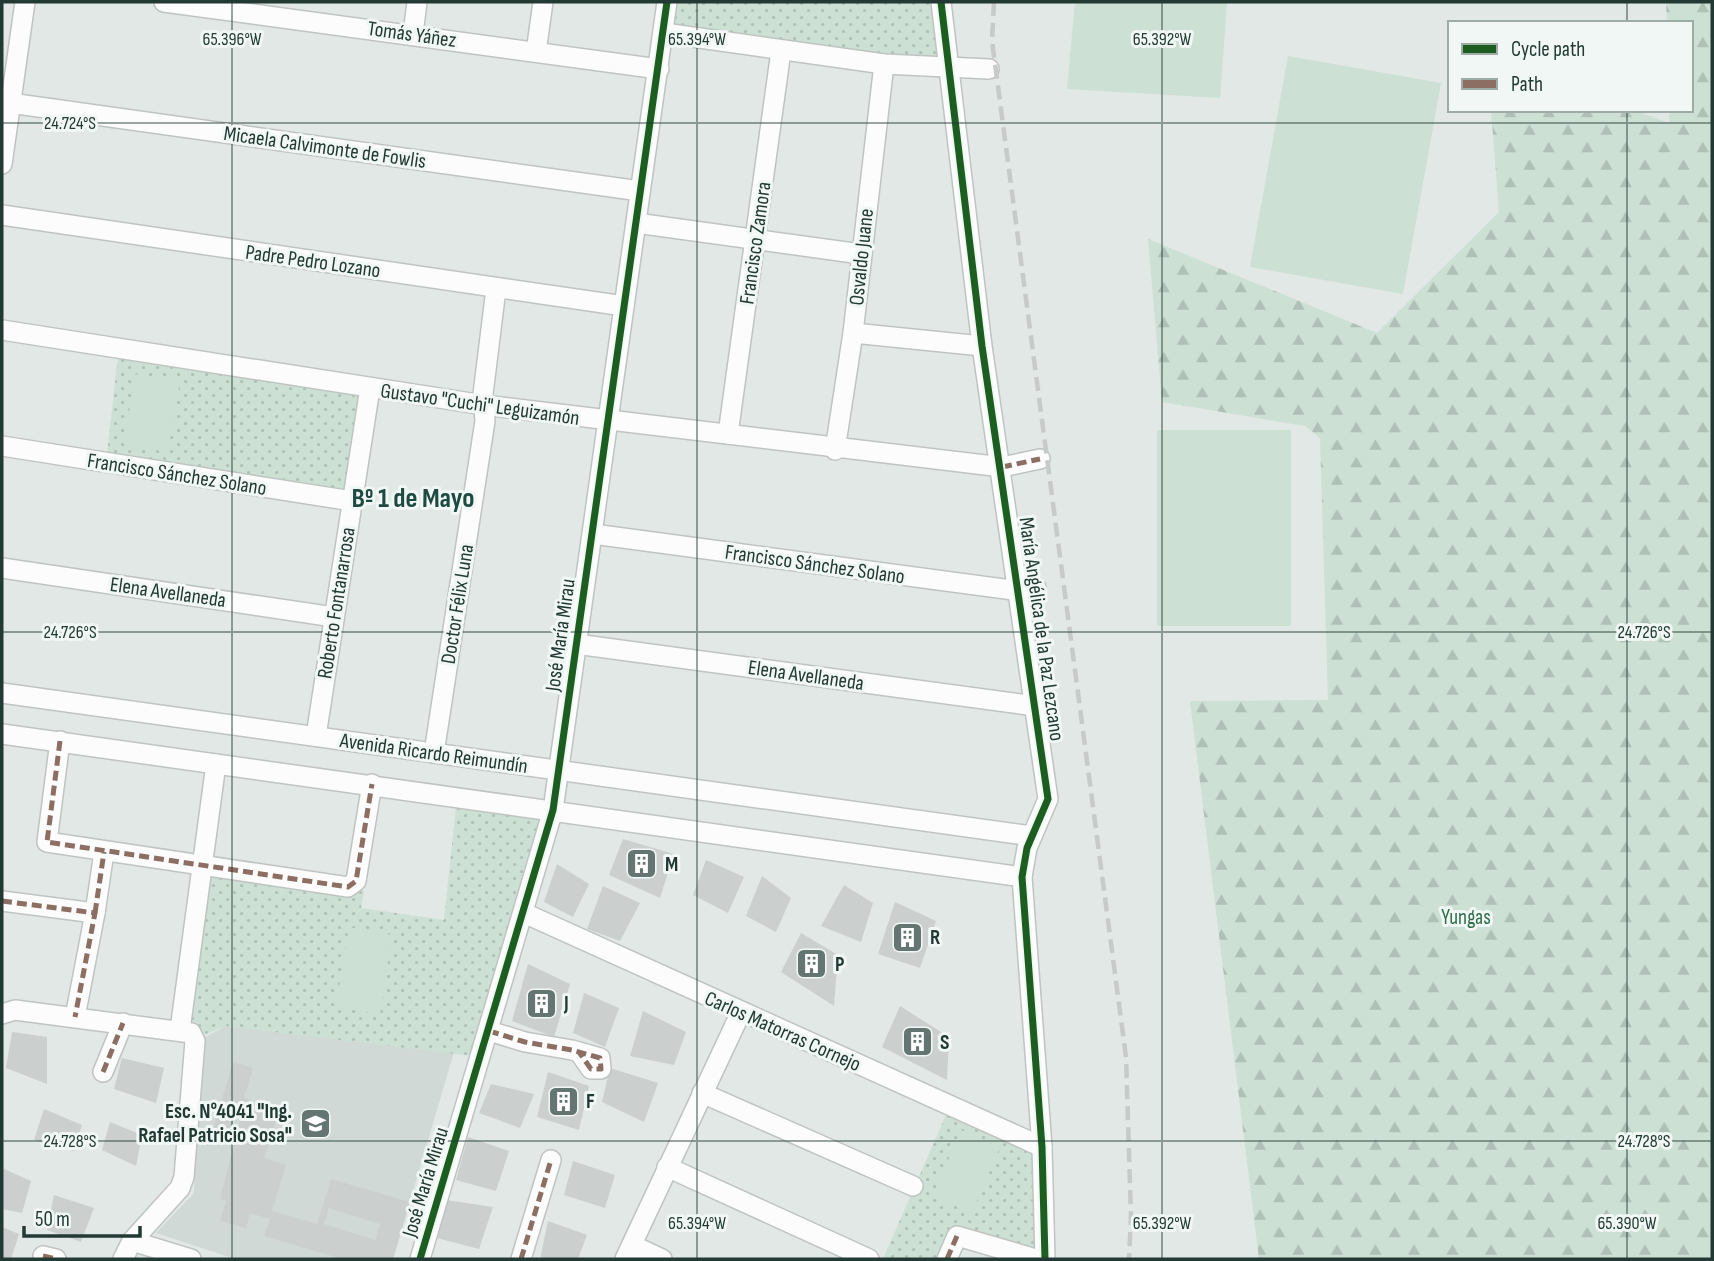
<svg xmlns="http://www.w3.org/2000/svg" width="1714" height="1261" viewBox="0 0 1714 1261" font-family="'Sofia Sans Condensed',sans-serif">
<defs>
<pattern id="green-dots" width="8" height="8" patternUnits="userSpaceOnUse" patternTransform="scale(1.75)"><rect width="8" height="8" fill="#cce0d3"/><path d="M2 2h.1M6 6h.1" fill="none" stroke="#afc1b6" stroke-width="1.8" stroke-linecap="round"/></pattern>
<pattern id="forest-firs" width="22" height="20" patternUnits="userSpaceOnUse" patternTransform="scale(1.75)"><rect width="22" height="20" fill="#cce0d3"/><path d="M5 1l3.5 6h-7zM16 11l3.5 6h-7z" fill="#afc1b6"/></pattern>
</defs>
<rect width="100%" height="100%" fill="#e2e8e5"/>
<path fill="#d0d9d5" d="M 225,1026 L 454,1052 L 393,1259 L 235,1259 L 156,1233 L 194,1193 L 200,1040 Z"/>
<g fill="url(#green-dots)">
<path d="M 667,2 L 937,2 L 941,65 L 664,33 Z"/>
<path d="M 119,347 L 370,388 L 352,501 L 106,463 Z"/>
<path d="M 457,797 L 553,810 L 481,1057 L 225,1026 L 199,1037 L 180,1030 L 204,865 L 364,891 L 361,908 L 444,920 Z"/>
<path d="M 950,1106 L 1042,1147 L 1045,1259 L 957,1236 L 947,1259 L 883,1259 Z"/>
</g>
<path fill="url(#forest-firs)" d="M 1666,2 L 1712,2 L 1712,1259 L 1259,1259 L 1190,701 L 1328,700 L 1320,438 L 1305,426 L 1162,402 L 1148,239 L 1377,333 L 1499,212 L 1491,110 L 1634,110 L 1669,123 L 1670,110 L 1691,110 L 1691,23 L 1667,23 Z"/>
<g fill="#cce0d3">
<path d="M 1075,2 L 1227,2 L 1220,98 L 1067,89 Z"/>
<path d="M 1288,56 L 1441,83 L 1403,294 L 1250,267 Z"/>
<path d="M 135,374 L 180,381 L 168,452 L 124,444 Z"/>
<rect x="1157" y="430" width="134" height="196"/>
<path d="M 349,927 L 392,935 L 380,1015 L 336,1006 Z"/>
<path d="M 961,1130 L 1000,1147 L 972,1213 L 933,1196 Z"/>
</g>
<g fill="#cbd0ce" fill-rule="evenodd">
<path d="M 623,839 L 674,854 L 660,898 L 609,875 Z"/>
<path d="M 706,860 L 744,877 L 728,913 L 693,895 Z"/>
<path d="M 557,864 L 589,884 L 573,917 L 544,902 Z"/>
<path d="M 762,876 L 791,898 L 776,932 L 746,916 Z"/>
<path d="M 844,885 L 873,903 L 861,942 L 821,926 Z"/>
<path d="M 603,886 L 640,903 L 620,941 L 587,929 Z"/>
<path d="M 895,902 L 936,921 L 920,968 L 878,954 Z"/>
<path d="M 801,933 L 838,955 L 834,1006 L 781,972 Z"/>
<path d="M 528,964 L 570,984 L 554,1037 L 512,1021 Z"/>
<path d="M 584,993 L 619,1008 L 605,1047 L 573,1033 Z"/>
<path d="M 900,1006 L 949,1037 L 947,1080 L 882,1047 Z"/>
<path d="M 643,1011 L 686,1032 L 674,1065 L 630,1056 Z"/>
<path d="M 12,1032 L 47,1037 L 47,1084 L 6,1068 Z"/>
<path d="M 122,1058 L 164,1068 L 156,1103 L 114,1089 Z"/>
<path d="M 233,1062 L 253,1068 L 244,1098 L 279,1109 L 264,1158 L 286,1165 L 272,1211 L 317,1224 L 331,1179 L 410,1202 L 393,1259 L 342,1259 L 264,1236 L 270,1219 L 250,1213 L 246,1228 L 220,1221 L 226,1201 L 220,1199 L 242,1112 L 235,1110 L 227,1138 L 212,1133 ZM 329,1208 L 380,1224 L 375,1240 L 324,1224 Z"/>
<path d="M 610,1068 L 658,1083 L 644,1122 L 602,1102 Z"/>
<path d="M 548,1072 L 589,1086 L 579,1130 L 537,1117 Z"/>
<path d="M 491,1084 L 534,1094 L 520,1128 L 479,1113 Z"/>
<path d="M 44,1109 L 82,1125 L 74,1151 L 34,1140 Z"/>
<path d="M 110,1122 L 142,1135 L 136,1166 L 102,1150 Z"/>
<path d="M 468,1137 L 509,1151 L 496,1191 L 456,1180 Z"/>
<path d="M 573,1161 L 615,1175 L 605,1208 L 564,1195 Z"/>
<path d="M 2,1168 L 31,1181 L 22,1213 L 2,1209 Z"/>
<path d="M 54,1195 L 94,1208 L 81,1242 L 47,1230 Z"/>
<path d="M 446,1200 L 493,1207 L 479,1249 L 437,1238 Z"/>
<path d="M 548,1221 L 587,1235 L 578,1259 L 540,1259 Z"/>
<path d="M 2,1227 L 19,1234 L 11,1259 L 2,1259 Z"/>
</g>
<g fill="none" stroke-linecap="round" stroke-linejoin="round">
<defs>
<g id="minor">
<path d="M 164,2 L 659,69"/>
<path d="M 941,2 L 982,346 L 1048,799 L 1027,848 L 1022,877 L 1042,1147 L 1045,1259"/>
<path d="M 664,33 L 884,64 L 989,69"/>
<path d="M 413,34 L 417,2"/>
<path d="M 536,52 L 543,2"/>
<path d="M 10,103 L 640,191"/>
<path d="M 2,164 L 25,2"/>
<path d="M 2,215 L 624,306"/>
<path d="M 636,223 L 861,254"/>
<path d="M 2,330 L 484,405 L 1002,467 L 1040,459"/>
<path d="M 853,333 L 982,346"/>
<path d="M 728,434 L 781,51"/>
<path d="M 2,446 L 352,501"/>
<path d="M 835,450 L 853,333 L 884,64"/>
<path d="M 593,534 L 1020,591 L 1036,588"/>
<path d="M 2,568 L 334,617"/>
<path d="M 576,644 L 1035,706"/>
<path d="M 2,693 L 1032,836"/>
<path d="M 2,734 L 1022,877"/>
<path d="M 316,736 L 370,388"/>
<path d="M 60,741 L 47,842 L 348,887 L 356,881 L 372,784"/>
<path d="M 434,753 L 485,421 L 483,394 L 496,289"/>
<path d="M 2,901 L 95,913 L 75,1017"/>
<path d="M 95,913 L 104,852"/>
<path d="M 524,913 L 1042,1147"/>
<path d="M 2,1014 L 15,1010 L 191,1033 L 195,1041 L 184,1177 L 180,1188 L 132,1241 L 123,1259"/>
<path d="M 180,1030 L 216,764"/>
<path d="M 489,1031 L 525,1042 L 572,1050 L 600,1058 L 601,1069 L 591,1069 L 579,1052"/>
<path d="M 103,1072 L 123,1023"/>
<path d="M 702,1093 L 913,1186"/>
<path d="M 667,1167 L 869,1259"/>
<path d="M 132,1241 L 191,1259"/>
<path d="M 632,1245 L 662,1259"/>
<path d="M 43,1256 L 56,1259"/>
<path d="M 420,1259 L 553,810 L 667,2"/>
<path d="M 521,1259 L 551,1160"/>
<path d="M 625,1259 L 741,1012"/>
<path d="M 947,1259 L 957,1236 L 1036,1259"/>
</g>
</defs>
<use href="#minor" stroke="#bfc4c2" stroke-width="22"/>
<use href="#minor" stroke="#fbfcfb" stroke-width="19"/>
<path stroke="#c6cac9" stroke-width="4.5" stroke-dasharray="14 7" stroke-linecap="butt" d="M 994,2 L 992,41 L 1126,1057 L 1131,1217 L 1129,1259"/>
<g stroke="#8d6e63" stroke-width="5" stroke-dasharray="10 5" stroke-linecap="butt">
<path d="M 1002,467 L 1040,459"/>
<path d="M 60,741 L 47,842 L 348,887 L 356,881 L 372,784"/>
<path d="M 2,901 L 95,913 L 75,1017"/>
<path d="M 95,913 L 104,852"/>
<path d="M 489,1031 L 525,1042 L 572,1050 L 600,1058 L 601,1069 L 591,1069 L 579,1052"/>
<path d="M 103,1072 L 123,1023"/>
<path d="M 43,1256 L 56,1259"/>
<path d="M 521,1259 L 551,1160"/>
<path d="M 947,1259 L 957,1236"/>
</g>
<defs>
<g id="cycleway">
<path d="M 941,2 L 982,346 L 1048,799 L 1027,848 L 1022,877 L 1042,1147 L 1045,1259"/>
<path d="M 420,1259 L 553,810 L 667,2"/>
</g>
</defs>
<use href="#cycleway" stroke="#f0f7f4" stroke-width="11"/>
<use href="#cycleway" stroke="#1b5e20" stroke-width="7"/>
</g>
<path fill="none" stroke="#223934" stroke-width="2" stroke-opacity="0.45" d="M 232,2 L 232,1259M 697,2 L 697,1259M 1162,2 L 1162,1259M 1627,2 L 1627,23M 1627,110 L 1627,1259M 2,123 L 1712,123M 2,632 L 1712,632M 2,1141 L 1712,1141"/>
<defs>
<symbol id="building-square" viewBox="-11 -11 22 22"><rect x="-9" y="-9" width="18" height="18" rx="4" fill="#657672" stroke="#f0f7f4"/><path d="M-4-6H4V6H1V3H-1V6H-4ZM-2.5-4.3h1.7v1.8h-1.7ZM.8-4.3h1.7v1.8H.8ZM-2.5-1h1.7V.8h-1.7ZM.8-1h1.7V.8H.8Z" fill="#fff"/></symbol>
<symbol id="school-square" viewBox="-11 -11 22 22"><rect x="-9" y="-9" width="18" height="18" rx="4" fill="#657672" stroke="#f0f7f4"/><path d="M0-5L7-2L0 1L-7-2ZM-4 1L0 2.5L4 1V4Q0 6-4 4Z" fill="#fff"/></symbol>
</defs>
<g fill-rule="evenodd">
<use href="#building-square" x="624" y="846" width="35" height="35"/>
<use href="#building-square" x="890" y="920" width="35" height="35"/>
<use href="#building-square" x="794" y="946" width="35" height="35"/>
<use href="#building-square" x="524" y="986" width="35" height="35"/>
<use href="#building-square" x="900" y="1024" width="35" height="35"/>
<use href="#building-square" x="546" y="1084" width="35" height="35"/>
<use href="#school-square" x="298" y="1106" width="35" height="35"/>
</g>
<g text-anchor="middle" stroke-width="6" stroke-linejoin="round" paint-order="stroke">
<g font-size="21" fill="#223934" stroke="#f0f7f4">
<text transform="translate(412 34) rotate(8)" y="7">Tomás Yáñez</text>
<text transform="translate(325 147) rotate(8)" y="7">Micaela Calvimonte de Fowlis</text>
<text transform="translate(755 243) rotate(-82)" y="7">Francisco Zamora</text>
<text transform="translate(861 257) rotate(-84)" y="7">Osvaldo Juane</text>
<text transform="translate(313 261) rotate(8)" y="7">Padre Pedro Lozano</text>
<text transform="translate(480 404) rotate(8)" y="7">Gustavo "Cuchi" Leguizamón</text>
<text transform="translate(177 474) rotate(9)" y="7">Francisco Sánchez Solano</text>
<text transform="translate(815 564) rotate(8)" y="7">Francisco Sánchez Solano</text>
<text transform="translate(168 592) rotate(8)" y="7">Elena Avellaneda</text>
<text transform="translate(336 603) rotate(-81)" y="7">Roberto Fontanarrosa</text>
<text transform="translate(457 604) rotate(-81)" y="7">Doctor Félix Luna</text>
<text transform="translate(1042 629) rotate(82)" y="7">María Angélica de la Paz Lezcano</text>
<text transform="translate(560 635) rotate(-82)" y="7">José María Mirau</text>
<text transform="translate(806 675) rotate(8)" y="7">Elena Avellaneda</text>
<text transform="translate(434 753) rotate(8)" y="7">Avenida Ricardo Reimundín</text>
<text transform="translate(783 1031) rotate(24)" y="7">Carlos Matorras Cornejo</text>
<text transform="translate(425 1182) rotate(-73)" y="7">José María Mirau</text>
</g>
<g font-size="21" font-weight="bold" fill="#223934" stroke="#f0f7f4" text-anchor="start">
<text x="665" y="871">M</text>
<text x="930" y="944">R</text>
<text x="835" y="971">P</text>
<text x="564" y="1010">J</text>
<text x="940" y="1049">S</text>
<text x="586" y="1108">F</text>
<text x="292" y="1118" text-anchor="end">Esc. N°4041 "Ing.<tspan x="292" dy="24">Rafael Patricio Sosa"</tspan></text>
</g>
<g font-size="21" fill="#2f6d49" stroke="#f0f7f4">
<text x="1466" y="924">Yungas</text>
</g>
<g font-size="28" font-weight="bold" fill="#1f4a41" stroke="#f0f7f4">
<text x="413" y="507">Bº 1 de Mayo</text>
</g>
</g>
<g font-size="18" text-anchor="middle" fill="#223934" stroke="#f0f7f4" stroke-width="6" stroke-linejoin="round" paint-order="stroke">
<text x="232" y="45">65.396°W</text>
<text x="697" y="45">65.394°W</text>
<text x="1162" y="45">65.392°W</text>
<text x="70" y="129">24.724°S</text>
<text x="70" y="638">24.726°S</text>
<text x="1644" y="638">24.726°S</text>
<text x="70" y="1147">24.728°S</text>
<text x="1644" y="1147">24.728°S</text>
<text x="697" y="1229">65.394°W</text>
<text x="1162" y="1229">65.392°W</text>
<text x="1627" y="1229">65.390°W</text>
</g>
<rect width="1714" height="1261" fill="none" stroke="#223934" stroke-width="7"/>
<rect x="1448" y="21" width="245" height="91" fill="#f0f7f4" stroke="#9eaba7" stroke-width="2"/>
<rect x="1462" y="44" width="35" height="10" fill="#1b5e20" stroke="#9eaba7" stroke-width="2"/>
<text x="1511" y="56" font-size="21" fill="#223934">Cycle path</text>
<rect x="1462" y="79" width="35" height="10" fill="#8d6e63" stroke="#9eaba7" stroke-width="2"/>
<text x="1511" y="91" font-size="21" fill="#223934">Path</text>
<path d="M24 1226v10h116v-10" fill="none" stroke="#223934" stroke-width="3.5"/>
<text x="35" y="1226" font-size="21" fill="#223934" stroke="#f0f7f4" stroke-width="5" paint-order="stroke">50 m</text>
</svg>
